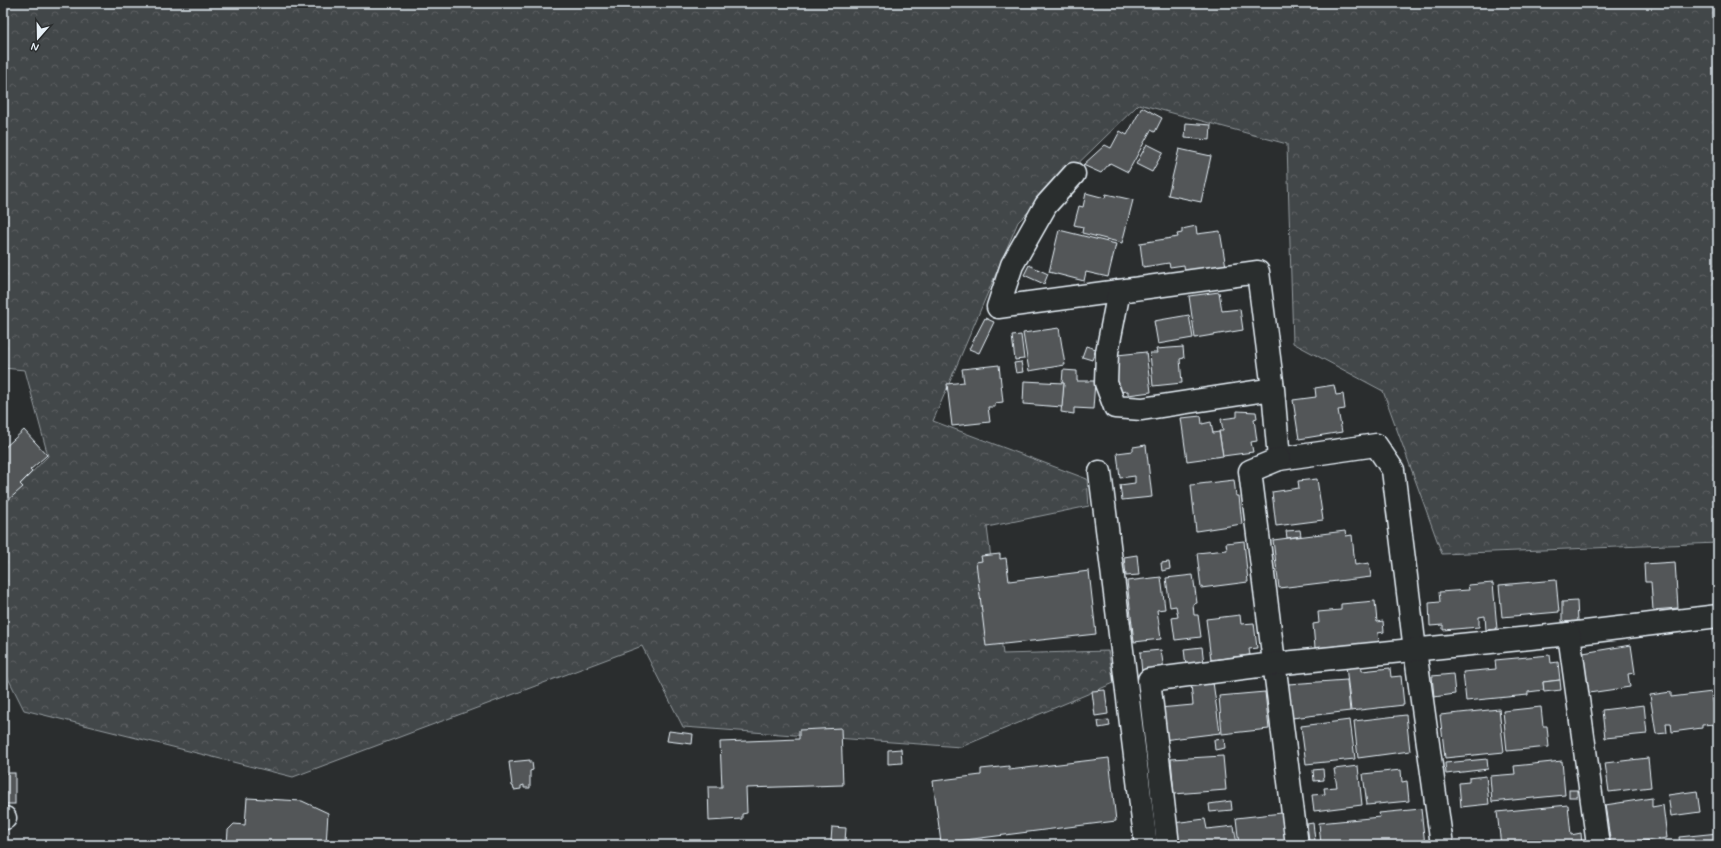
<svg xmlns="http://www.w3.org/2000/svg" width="1721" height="848" viewBox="0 0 1721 848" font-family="Mynerve,sans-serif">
<defs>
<pattern id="forest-crowns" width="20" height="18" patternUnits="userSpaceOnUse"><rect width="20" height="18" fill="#424648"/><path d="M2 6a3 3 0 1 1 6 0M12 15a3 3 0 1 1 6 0" fill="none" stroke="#5d6163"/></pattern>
</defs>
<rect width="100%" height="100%" fill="#2a2d2e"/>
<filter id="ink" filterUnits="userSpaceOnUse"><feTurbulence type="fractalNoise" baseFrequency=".025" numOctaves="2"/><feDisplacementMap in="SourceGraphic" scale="8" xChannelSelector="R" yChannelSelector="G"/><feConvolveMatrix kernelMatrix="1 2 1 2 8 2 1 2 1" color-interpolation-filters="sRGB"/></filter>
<g filter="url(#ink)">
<path fill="url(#forest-crowns)" stroke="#959ca0" d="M 3,3 L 1718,3 L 1718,543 L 1442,554 L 1383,391 L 1293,343 L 1287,144 L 1139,104 L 1018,222 L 933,421 L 1087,479 L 1089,506 L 987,527 L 1003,654 L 1108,651 L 1114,683 L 961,747 L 683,727 L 642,646 L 293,777 L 24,710 L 3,668 L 3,502 L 48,456 L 25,370 L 3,368 Z"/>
<g fill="#535759" stroke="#e8f1f8">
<path d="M 1142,107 L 1162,118 L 1155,132 L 1151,130 L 1128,172 L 1110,163 L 1101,173 L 1083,165 L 1105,145 L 1111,148 L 1120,131 L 1127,135 Z"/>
<path d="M 1186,123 L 1211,125 L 1210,140 L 1185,138 Z"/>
<path d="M 1147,144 L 1163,152 L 1152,172 L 1136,164 Z"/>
<path d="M 1179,149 L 1211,156 L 1201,202 L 1168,195 Z"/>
<path d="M 1086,193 L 1105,198 L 1106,194 L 1133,200 L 1122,243 L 1082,233 L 1083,227 L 1074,225 L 1079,206 L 1083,207 Z"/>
<path d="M 1196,226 L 1197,234 L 1220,231 L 1226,267 L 1185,274 L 1184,265 L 1170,267 L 1169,263 L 1143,267 L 1140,243 L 1178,237 L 1177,234 L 1182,233 L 1182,229 Z"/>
<path d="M 1059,230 L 1116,244 L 1108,277 L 1086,272 L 1084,281 L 1049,272 Z"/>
<path d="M 1029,265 L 1048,274 L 1044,284 L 1024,275 Z"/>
<path d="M 1219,292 L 1222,311 L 1240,309 L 1243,330 L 1195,338 L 1189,296 Z"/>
<path d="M 1189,315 L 1193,338 L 1158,344 L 1154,321 Z"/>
<path d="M 985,318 L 994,322 L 979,353 L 969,349 Z"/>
<path d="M 1059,328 L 1065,365 L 1029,371 L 1023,333 Z"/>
<path d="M 1021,335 L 1024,359 L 1015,360 L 1012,336 Z"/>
<path d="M 1086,346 L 1096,349 L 1092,360 L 1082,357 Z"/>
<path d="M 1183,347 L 1184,358 L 1180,359 L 1182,383 L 1153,386 L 1150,353 L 1157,353 L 1156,349 Z"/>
<path d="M 1146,352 L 1151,392 L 1128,395 L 1128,391 L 1117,392 L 1115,369 L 1118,369 L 1117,355 Z"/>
<path d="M 1021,362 L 1023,372 L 1016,373 L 1014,363 Z"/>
<path d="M 999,365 L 1003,402 L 995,403 L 995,407 L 988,407 L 990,422 L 952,426 L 947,384 L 964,382 L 962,369 Z"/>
<path d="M 1063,370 L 1077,371 L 1077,381 L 1095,381 L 1093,409 L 1074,408 L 1074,414 L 1061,412 L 1064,383 L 1062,384 Z"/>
<path d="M 1024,381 L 1064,383 L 1062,407 L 1023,404 Z"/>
<path d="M 1334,385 L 1336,395 L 1343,394 L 1345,409 L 1338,410 L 1342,432 L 1299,439 L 1293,400 L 1316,397 L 1315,388 Z"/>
<path d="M 1237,411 L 1256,412 L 1257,418 L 1254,419 L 1257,441 L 1251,442 L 1253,452 L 1223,456 L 1219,431 L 1223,431 L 1221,419 L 1237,417 Z"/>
<path d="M 1201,416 L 1202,424 L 1211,422 L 1213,433 L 1219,432 L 1223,456 L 1187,461 L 1181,418 Z"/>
<path d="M 24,430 L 47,455 L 30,470 L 32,472 L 20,484 L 23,487 L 6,502 L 3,499 L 3,449 Z"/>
<path d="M 1146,445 L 1152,497 L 1122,500 L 1120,485 L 1135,483 L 1135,476 L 1120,478 L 1117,453 L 1133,451 L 1133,447 Z"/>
<path d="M 1317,479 L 1323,520 L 1276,526 L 1272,492 L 1299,488 L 1298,481 Z"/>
<path d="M 1234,480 L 1236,496 L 1239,496 L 1242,524 L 1196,531 L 1191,485 Z"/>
<path d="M 1300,530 L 1301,536 L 1287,538 L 1286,531 Z"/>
<path d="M 1345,531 L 1346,536 L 1352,535 L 1355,565 L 1369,563 L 1371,577 L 1279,588 L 1273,540 Z"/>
<path d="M 1244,541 L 1248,582 L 1201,588 L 1197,553 L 1227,550 L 1226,543 Z"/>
<path d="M 1000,554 L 1000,559 L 1006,558 L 1009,581 L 1089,571 L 1096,634 L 986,646 L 976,562 L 982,561 L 981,556 Z"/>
<path d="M 1137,555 L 1139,575 L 1126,576 L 1124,557 Z"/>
<path d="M 1169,562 L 1170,569 L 1162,571 L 1161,563 Z"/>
<path d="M 1675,562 L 1678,608 L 1653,610 L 1651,582 L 1645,582 L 1644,564 Z"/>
<path d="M 1193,575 L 1197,603 L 1193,604 L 1194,615 L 1198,615 L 1201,637 L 1175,640 L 1172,618 L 1178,617 L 1176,606 L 1170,607 L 1166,578 Z"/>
<path d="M 1161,577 L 1165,609 L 1157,610 L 1161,639 L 1134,642 L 1127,581 Z"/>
<path d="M 1556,580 L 1559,612 L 1502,617 L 1499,585 Z"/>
<path d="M 1493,583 L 1497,629 L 1486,630 L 1485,616 L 1479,617 L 1479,627 L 1443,630 L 1443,625 L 1430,626 L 1429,603 L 1440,602 L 1439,592 L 1469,590 L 1468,585 Z"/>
<path d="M 1375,601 L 1377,622 L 1383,621 L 1384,632 L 1378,633 L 1379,642 L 1315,648 L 1313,624 L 1319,623 L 1318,612 L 1341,610 L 1341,604 Z"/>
<path d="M 1577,601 L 1578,621 L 1562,622 L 1562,602 Z"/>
<path d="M 1240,615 L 1241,624 L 1254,623 L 1257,648 L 1249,649 L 1250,655 L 1211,660 L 1206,619 Z"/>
<path d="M 1631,645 L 1635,673 L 1628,674 L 1630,687 L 1589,693 L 1583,653 Z"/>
<path d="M 1202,647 L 1204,664 L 1186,666 L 1184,649 Z"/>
<path d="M 1161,650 L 1164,670 L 1142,673 L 1140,652 Z"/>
<path d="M 1550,655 L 1551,663 L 1558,662 L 1560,680 L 1543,682 L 1544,690 L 1528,692 L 1528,695 L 1466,701 L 1463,672 L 1496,669 L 1495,660 Z"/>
<path d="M 1361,664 L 1362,671 L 1390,668 L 1391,677 L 1401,676 L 1404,705 L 1351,711 L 1346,666 Z"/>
<path d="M 1453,674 L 1455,694 L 1434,697 L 1432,676 Z"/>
<path d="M 1347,680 L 1350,711 L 1292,718 L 1288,684 Z"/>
<path d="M 1560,680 L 1561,690 L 1544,692 L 1543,682 Z"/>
<path d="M 1213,682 L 1220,733 L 1163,740 L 1159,708 L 1193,705 L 1191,684 Z"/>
<path d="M 1105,690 L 1108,714 L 1095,716 L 1092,691 Z"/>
<path d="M 1265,692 L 1269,729 L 1222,734 L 1219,696 Z"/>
<path d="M 1671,692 L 1671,697 L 1712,692 L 1716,724 L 1702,725 L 1702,728 L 1672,732 L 1671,723 L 1666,723 L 1667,733 L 1656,734 L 1650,695 Z"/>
<path d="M 1644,705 L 1647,734 L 1605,738 L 1602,710 Z"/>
<path d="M 1541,707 L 1543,726 L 1547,726 L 1549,747 L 1507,751 L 1503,711 Z"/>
<path d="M 1499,709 L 1504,752 L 1445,758 L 1440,715 Z"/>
<path d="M 1406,715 L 1410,751 L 1358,758 L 1354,721 Z"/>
<path d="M 1109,720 L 1110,726 L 1099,728 L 1098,721 Z"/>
<path d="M 1350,720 L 1355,759 L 1306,764 L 1301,726 Z"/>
<path d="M 841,728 L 843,785 L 746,788 L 747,813 L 742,814 L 742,819 L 709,821 L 708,787 L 722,787 L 720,742 L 799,739 L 799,730 Z"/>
<path d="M 669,731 L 693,734 L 692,744 L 667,741 Z"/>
<path d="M 1224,739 L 1225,748 L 1215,750 L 1214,740 Z"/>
<path d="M 901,749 L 902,763 L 888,764 L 888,750 Z"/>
<path d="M 1223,756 L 1226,790 L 1174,794 L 1171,759 Z"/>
<path d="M 1109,758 L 1116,821 L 941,843 L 933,781 L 981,775 L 981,769 L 1009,766 L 1009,770 Z"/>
<path d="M 1648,758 L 1651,787 L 1609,792 L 1605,763 Z"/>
<path d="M 1487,759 L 1488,769 L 1446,774 L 1445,763 Z"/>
<path d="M 530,760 L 530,763 L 532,762 L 533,770 L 530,771 L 530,788 L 524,788 L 524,785 L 521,786 L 521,789 L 514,790 L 513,786 L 512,786 L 509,762 Z"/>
<path d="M 1562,761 L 1565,795 L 1492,802 L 1490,776 L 1515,774 L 1514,766 Z"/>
<path d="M 1358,766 L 1362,805 L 1314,811 L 1312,795 L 1325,794 L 1324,788 L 1337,787 L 1334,769 Z"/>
<path d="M 1323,769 L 1324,780 L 1314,781 L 1313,770 Z"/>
<path d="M 1401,770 L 1402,782 L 1407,781 L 1409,801 L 1367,805 L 1363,774 Z"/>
<rect x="3" y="773" width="12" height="31"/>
<path d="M 1486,776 L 1489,804 L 1461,807 L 1459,783 L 1469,782 L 1469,778 Z"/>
<rect x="1569" y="790" width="8" height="7"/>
<path d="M 1697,791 L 1700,812 L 1671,816 L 1668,795 Z"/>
<path d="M 247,798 L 302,801 L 328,813 L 326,845 L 227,845 L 228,830 L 234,824 L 245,825 Z"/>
<path d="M 1652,798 L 1652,807 L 1663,805 L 1667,838 L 1611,845 L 1605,805 Z"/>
<path d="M 1231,801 L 1232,810 L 1210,812 L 1209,804 Z"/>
<path d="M 1568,805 L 1571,835 L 1581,833 L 1582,845 L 1501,845 L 1497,812 Z"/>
<path d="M 1421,809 L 1425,845 L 1321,845 L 1319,823 L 1380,817 L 1379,813 Z"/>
<path d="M 1282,813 L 1286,845 L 1239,845 L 1236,818 Z"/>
<path d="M 1205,819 L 1207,829 L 1234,826 L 1237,845 L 1175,845 L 1173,823 Z"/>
<path d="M 1313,823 L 1315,840 L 1309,841 L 1307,824 Z"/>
<path d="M 832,827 L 846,828 L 845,841 L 831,841 Z"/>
<path d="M 1718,833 L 1718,845 L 1680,845 L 1679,837 Z"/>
<path d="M 982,840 L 982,845 L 958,845 L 957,843 Z"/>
</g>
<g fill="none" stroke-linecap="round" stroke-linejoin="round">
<defs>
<g id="street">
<path d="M 1074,174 L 1046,205 L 1012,265 L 998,307 L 1119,291"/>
<path d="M 1273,389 L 1142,409 L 1115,407 L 1106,383 L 1107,352 L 1119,291 L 1258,272 L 1273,389 L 1279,459 L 1376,445 L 1393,470 L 1415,650 L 1442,845"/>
<path d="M 1279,459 L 1250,471 L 1297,845"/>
<path d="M 1100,472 L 1146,845"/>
<path d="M 1569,634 L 1718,616"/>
<path d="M 3,818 L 5,818"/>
<path d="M 1168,845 L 1149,680 L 1274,664 L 1569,634 L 1598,845"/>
</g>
</defs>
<use href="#street" stroke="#e8f1f8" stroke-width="25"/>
<use href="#street" stroke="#2a2d2e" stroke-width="22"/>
</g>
</g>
<rect width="1721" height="848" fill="none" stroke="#2a2d2e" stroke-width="16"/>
<rect x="8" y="8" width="1705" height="832" fill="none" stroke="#e8f1f8" stroke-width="1.5" filter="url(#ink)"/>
<g transform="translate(38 38) rotate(200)" stroke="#2a2d2e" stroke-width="3" paint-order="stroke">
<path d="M0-3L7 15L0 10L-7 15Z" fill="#e8f1f8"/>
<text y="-6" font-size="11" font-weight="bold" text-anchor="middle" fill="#e8f1f8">N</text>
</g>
</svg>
